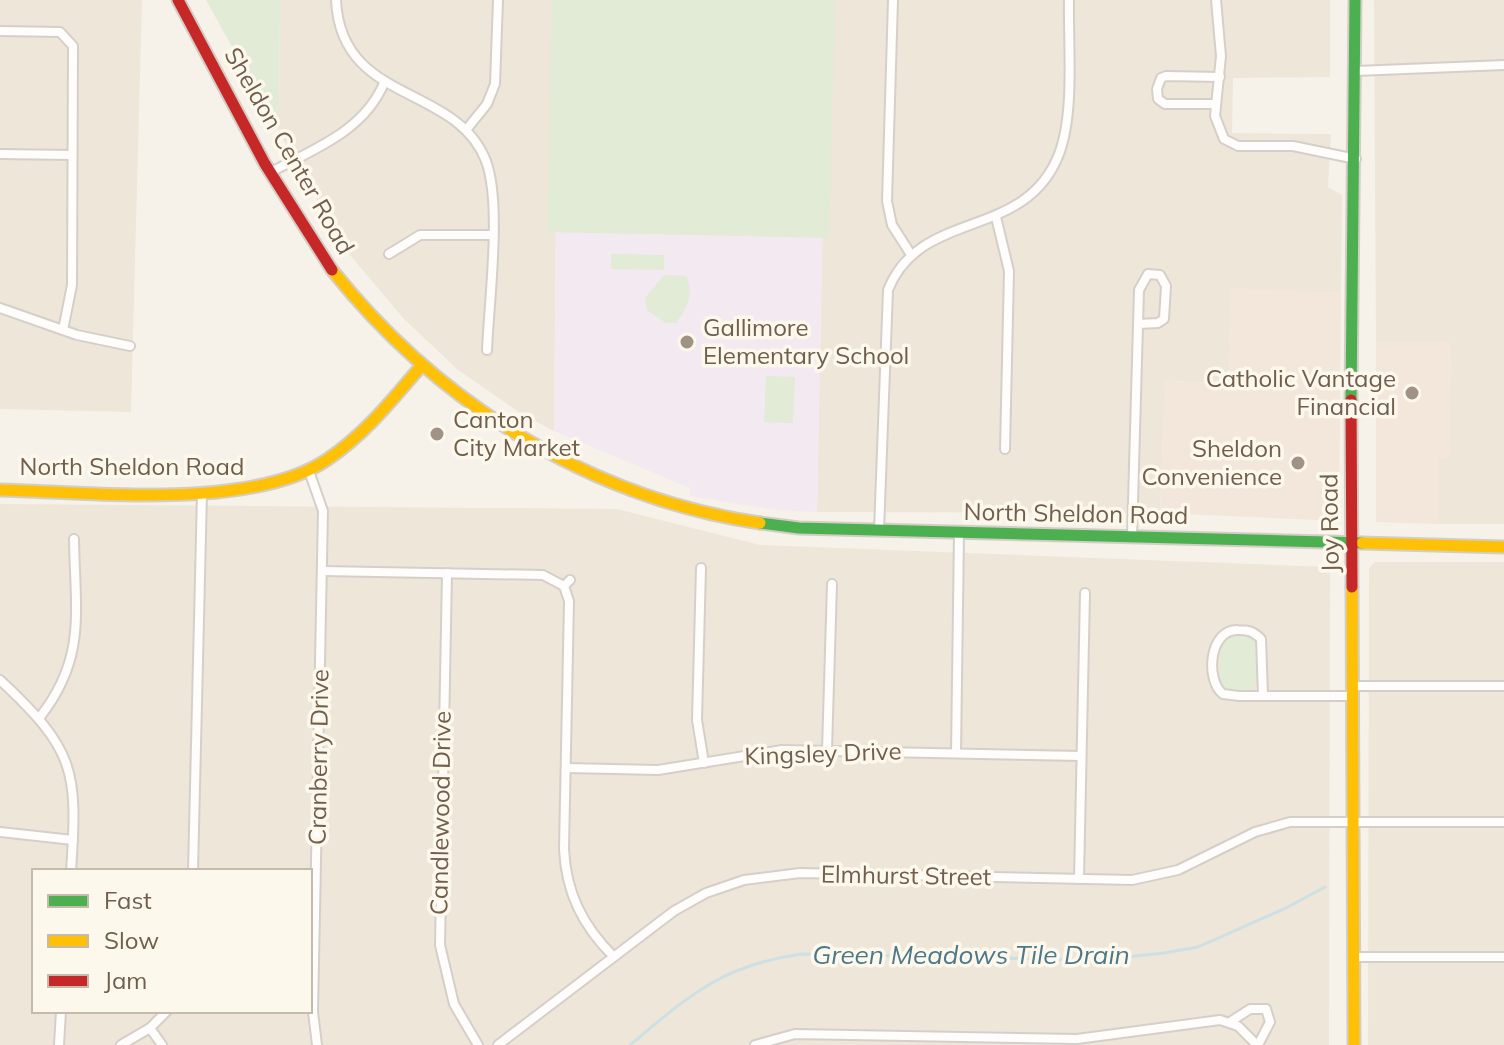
<svg xmlns="http://www.w3.org/2000/svg" width="1504" height="1045" viewBox="0 0 1504 1045" font-family="Mulish,sans-serif">
<rect width="100%" height="100%" fill="#f6f2ea"/>
<g fill="#eee6d8" fill-rule="evenodd">
<path d="M 0,0 L 142,0 L 131,412 L 0,409 Z"/>
<path d="M 280,0 L 558,0 L 554,431 L 517,411 L 457,369 L 404,319 L 344,248 L 271,117 L 279,112 Z"/>
<path d="M 827,0 L 1330,0 L 1330,77 L 1233,78 L 1232,133 L 1331,134 L 1328,187 L 1342,195 L 1341,293 L 1231,289 L 1228,383 L 1165,381 L 1160,513 L 817,512 Z"/>
<path d="M 1374,0 L 1504,0 L 1504,524 L 1439,524 L 1439,456 L 1449,457 L 1451,342 L 1376,342 Z"/>
<path d="M 0,504 L 617,509 L 760,545 L 1330,567 L 1329,1045 L 0,1045 ZM 34,871 L 310,871 L 310,1011 L 34,1011 Z"/>
<path d="M 1375,562 L 1504,562 L 1504,1045 L 1368,1045 L 1369,568 Z"/>
</g>
<g fill="#f3e6db">
<path d="M 1231,288 L 1341,293 L 1339,521 L 1160,513 L 1165,381 L 1228,383 Z"/>
<path d="M 1376,342 L 1451,342 L 1449,457 L 1439,457 L 1439,524 L 1376,522 Z"/>
</g>
<path fill="#f3e9f1" d="M 558,0 L 827,0 L 817,512 L 776,510 L 690,496 L 690,488 L 554,431 Z"/>
<g fill="#e1ebd6">
<path d="M 206,0 L 280,0 L 279,112 L 271,117 Z"/>
<path d="M 552,0 L 835,0 L 829,238 L 547,232 Z"/>
<path d="M 611,254 L 664,255 L 664,270 L 611,269 Z"/>
<path d="M 664,275 L 686,276 C 695,293 686,309 676,323 L 666,323 L 647,310 L 645,298 Z"/>
<path d="M 766,376 L 795,377 L 793,423 L 764,422 Z"/>
<path d="M 1232,635 L 1252,637 L 1259,647 L 1258,680 L 1249,690 L 1226,689 L 1220,680 L 1221,643 Z"/>
</g>
<g fill="none" stroke-linecap="round" stroke-linejoin="round">
<path stroke="#cde0e4" stroke-width="3" d="M 630,1045 C 690,995 722,965 802,954 L 1097,960 L 1164,953 L 1198,947 L 1286,908 L 1325,887"/>
<defs>
<g id="street">
<path d="M 336,0 C 341,105 456,83 486,161 C 502,204 489,301 487,350"/>
<path d="M 893,0 L 887,201 L 892,225 L 910,253"/>
<path d="M 1216,0 L 1221,56 L 1215,116 L 1224,139 L 1238,146 L 1293,146 L 1356,159"/>
<path d="M 0,31 L 60,32 L 73,46 L 72,285 L 63,330"/>
<path d="M 1356,71 L 1504,65"/>
<path d="M 1216,104 L 1165,104 L 1158,99 L 1157,89 L 1161,78 L 1166,76 L 1220,77"/>
<path d="M 466,130 L 487,104 L 495,84 L 498,0"/>
<path d="M 0,154 L 72,155"/>
<path d="M 271,172 C 314,149 364,131 384,83"/>
<path d="M 996,217 L 1009,271 L 1005,449"/>
<path d="M 389,254 L 420,235 L 491,235"/>
<path d="M 0,308 L 77,335 L 130,346"/>
<path d="M 309,471 L 323,511 L 313,1012 L 317,1045"/>
<path d="M 879,531 L 888,290 C 921,207 1025,242 1059,154 C 1075,112 1068,45 1069,0"/>
<path d="M 1132,537 L 1139,290 L 1148,274 L 1160,275 L 1166,286 L 1164,319 L 1158,323 L 1138,324"/>
<path d="M 701,568 L 697,720 L 704,763"/>
<path d="M 323,571 L 543,575 L 564,586 L 570,580"/>
<path d="M 447,573 L 440,945 L 454,1004 L 478,1045"/>
<path d="M 564,586 L 569,601 L 564,849 C 566,893 583,926 613,956"/>
<path d="M 0,680 C 75,750 78,770 71,871"/>
<path d="M 1353,686 L 1504,686"/>
<path d="M 1263,695 L 1261,639 C 1253,631 1248,630 1238,630 C 1209,629 1205,680 1223,694 L 1239,696 L 1353,696"/>
<path d="M 40,717 C 87,657 75,611 74,539"/>
<path d="M 827,750 L 832,584"/>
<path d="M 956,753 L 959,533"/>
<path d="M 566,768 L 658,770 L 782,750 L 1081,756"/>
<path d="M 0,832 L 73,840"/>
<path d="M 193,871 L 202,493"/>
<path d="M 1079,879 L 1085,593"/>
<path d="M 1354,957 L 1504,957"/>
<path d="M 1230,1022 L 1250,1009 L 1266,1009 L 1270,1022 L 1258,1045"/>
<path d="M 150,1028 L 162,1045"/>
<path d="M 59,1045 L 61,1011"/>
<path d="M 121,1045 L 150,1028 L 167,1011"/>
<path d="M 498,1045 L 674,911 L 706,893 L 744,880 L 800,873 L 1132,880 L 1178,870 L 1255,832 L 1290,822 L 1504,822"/>
<path d="M 755,1045 L 795,1034 L 1077,1039 L 1220,1020 L 1238,1026 L 1257,1045"/>
</g>
<g id="fast">
<path d="M 1351,400 L 1355,0"/>
<path d="M 760,523 L 799,528 L 1362,543"/>
</g>
<g id="slow">
<path d="M 332,270 C 439,404 590,498 760,523"/>
<path d="M 0,490 C 90,492 253,511 328,459 C 365,434 393,399 422,365"/>
<path d="M 1362,543 L 1504,547"/>
<path d="M 1352,587 L 1354,1045"/>
</g>
<g id="jam">
<path d="M 178,0 L 265,164 L 332,270"/>
<path d="M 1351,400 L 1352,587"/>
</g>
</defs>
<use href="#street" stroke="#d5cfc9" stroke-width="12"/>
<use href="#fast" stroke="#d3cec5" stroke-width="15"/>
<use href="#slow" stroke="#d3cec5" stroke-width="15"/>
<use href="#jam" stroke="#d3cec5" stroke-width="15"/>
<use href="#street" stroke="#fefdfc" stroke-width="8"/>
<use href="#fast" stroke="#4caf50" stroke-width="11"/>
<use href="#slow" stroke="#ffc107" stroke-width="11"/>
<use href="#jam" stroke="#c62828" stroke-width="11"/>
</g>
<g fill="#a09284" stroke="#fdf8ec" stroke-width="3">
<circle cx="687" cy="342" r="8"/>
<circle cx="1412" cy="393" r="8"/>
<circle cx="437" cy="434" r="8"/>
<circle cx="1298" cy="463" r="8"/>
</g>
<g text-anchor="middle" stroke-width="7" stroke-linejoin="round" paint-order="stroke">
<g font-size="24" fill="#715e4d" stroke="#fdf8ec">
<text transform="translate(289 151) rotate(60)" y="8">Sheldon Center Road</text>
<text x="132" y="475">North Sheldon Road</text>
<text transform="translate(1076 514) rotate(1)" y="8">North Sheldon Road</text>
<text transform="translate(1330 523) rotate(-91)" y="8">Joy Road</text>
<text transform="translate(823 754) rotate(-2)" y="8">Kingsley Drive</text>
<text transform="translate(319 757) rotate(-89)" y="8">Cranberry Drive</text>
<text transform="translate(441 813) rotate(-89)" y="8">Candlewood Drive</text>
<text transform="translate(906 876) rotate(1)" y="8">Elmhurst Street</text>
</g>
<g font-size="24" fill="#715e4d" stroke="#fdf8ec" text-anchor="start">
<text x="703" y="336">Gallimore<tspan x="703" dy="28">Elementary School</tspan></text>
<text x="1396" y="387" text-anchor="end">Catholic Vantage<tspan x="1396" dy="28">Financial</tspan></text>
<text x="453" y="428">Canton<tspan x="453" dy="28">City Market</tspan></text>
<text x="1282" y="457" text-anchor="end">Sheldon<tspan x="1282" dy="28">Convenience</tspan></text>
</g>
<g font-size="26" font-style="italic" fill="#4c7889" stroke="#fdf8ec">
<text x="971" y="964">Green Meadows Tile Drain</text>
</g>
</g>
<rect x="32" y="869" width="280" height="144" fill="#fdf8ec" stroke="#c5baac" stroke-width="2"/>
<rect x="48" y="895" width="40" height="12" fill="#4caf50" stroke="#c5baac" stroke-width="2"/>
<text x="104" y="909" font-size="24" fill="#715e4d">Fast</text>
<rect x="48" y="935" width="40" height="12" fill="#ffc107" stroke="#c5baac" stroke-width="2"/>
<text x="104" y="949" font-size="24" fill="#715e4d">Slow</text>
<rect x="48" y="975" width="40" height="12" fill="#c62828" stroke="#c5baac" stroke-width="2"/>
<text x="104" y="989" font-size="24" fill="#715e4d">Jam</text>
</svg>
